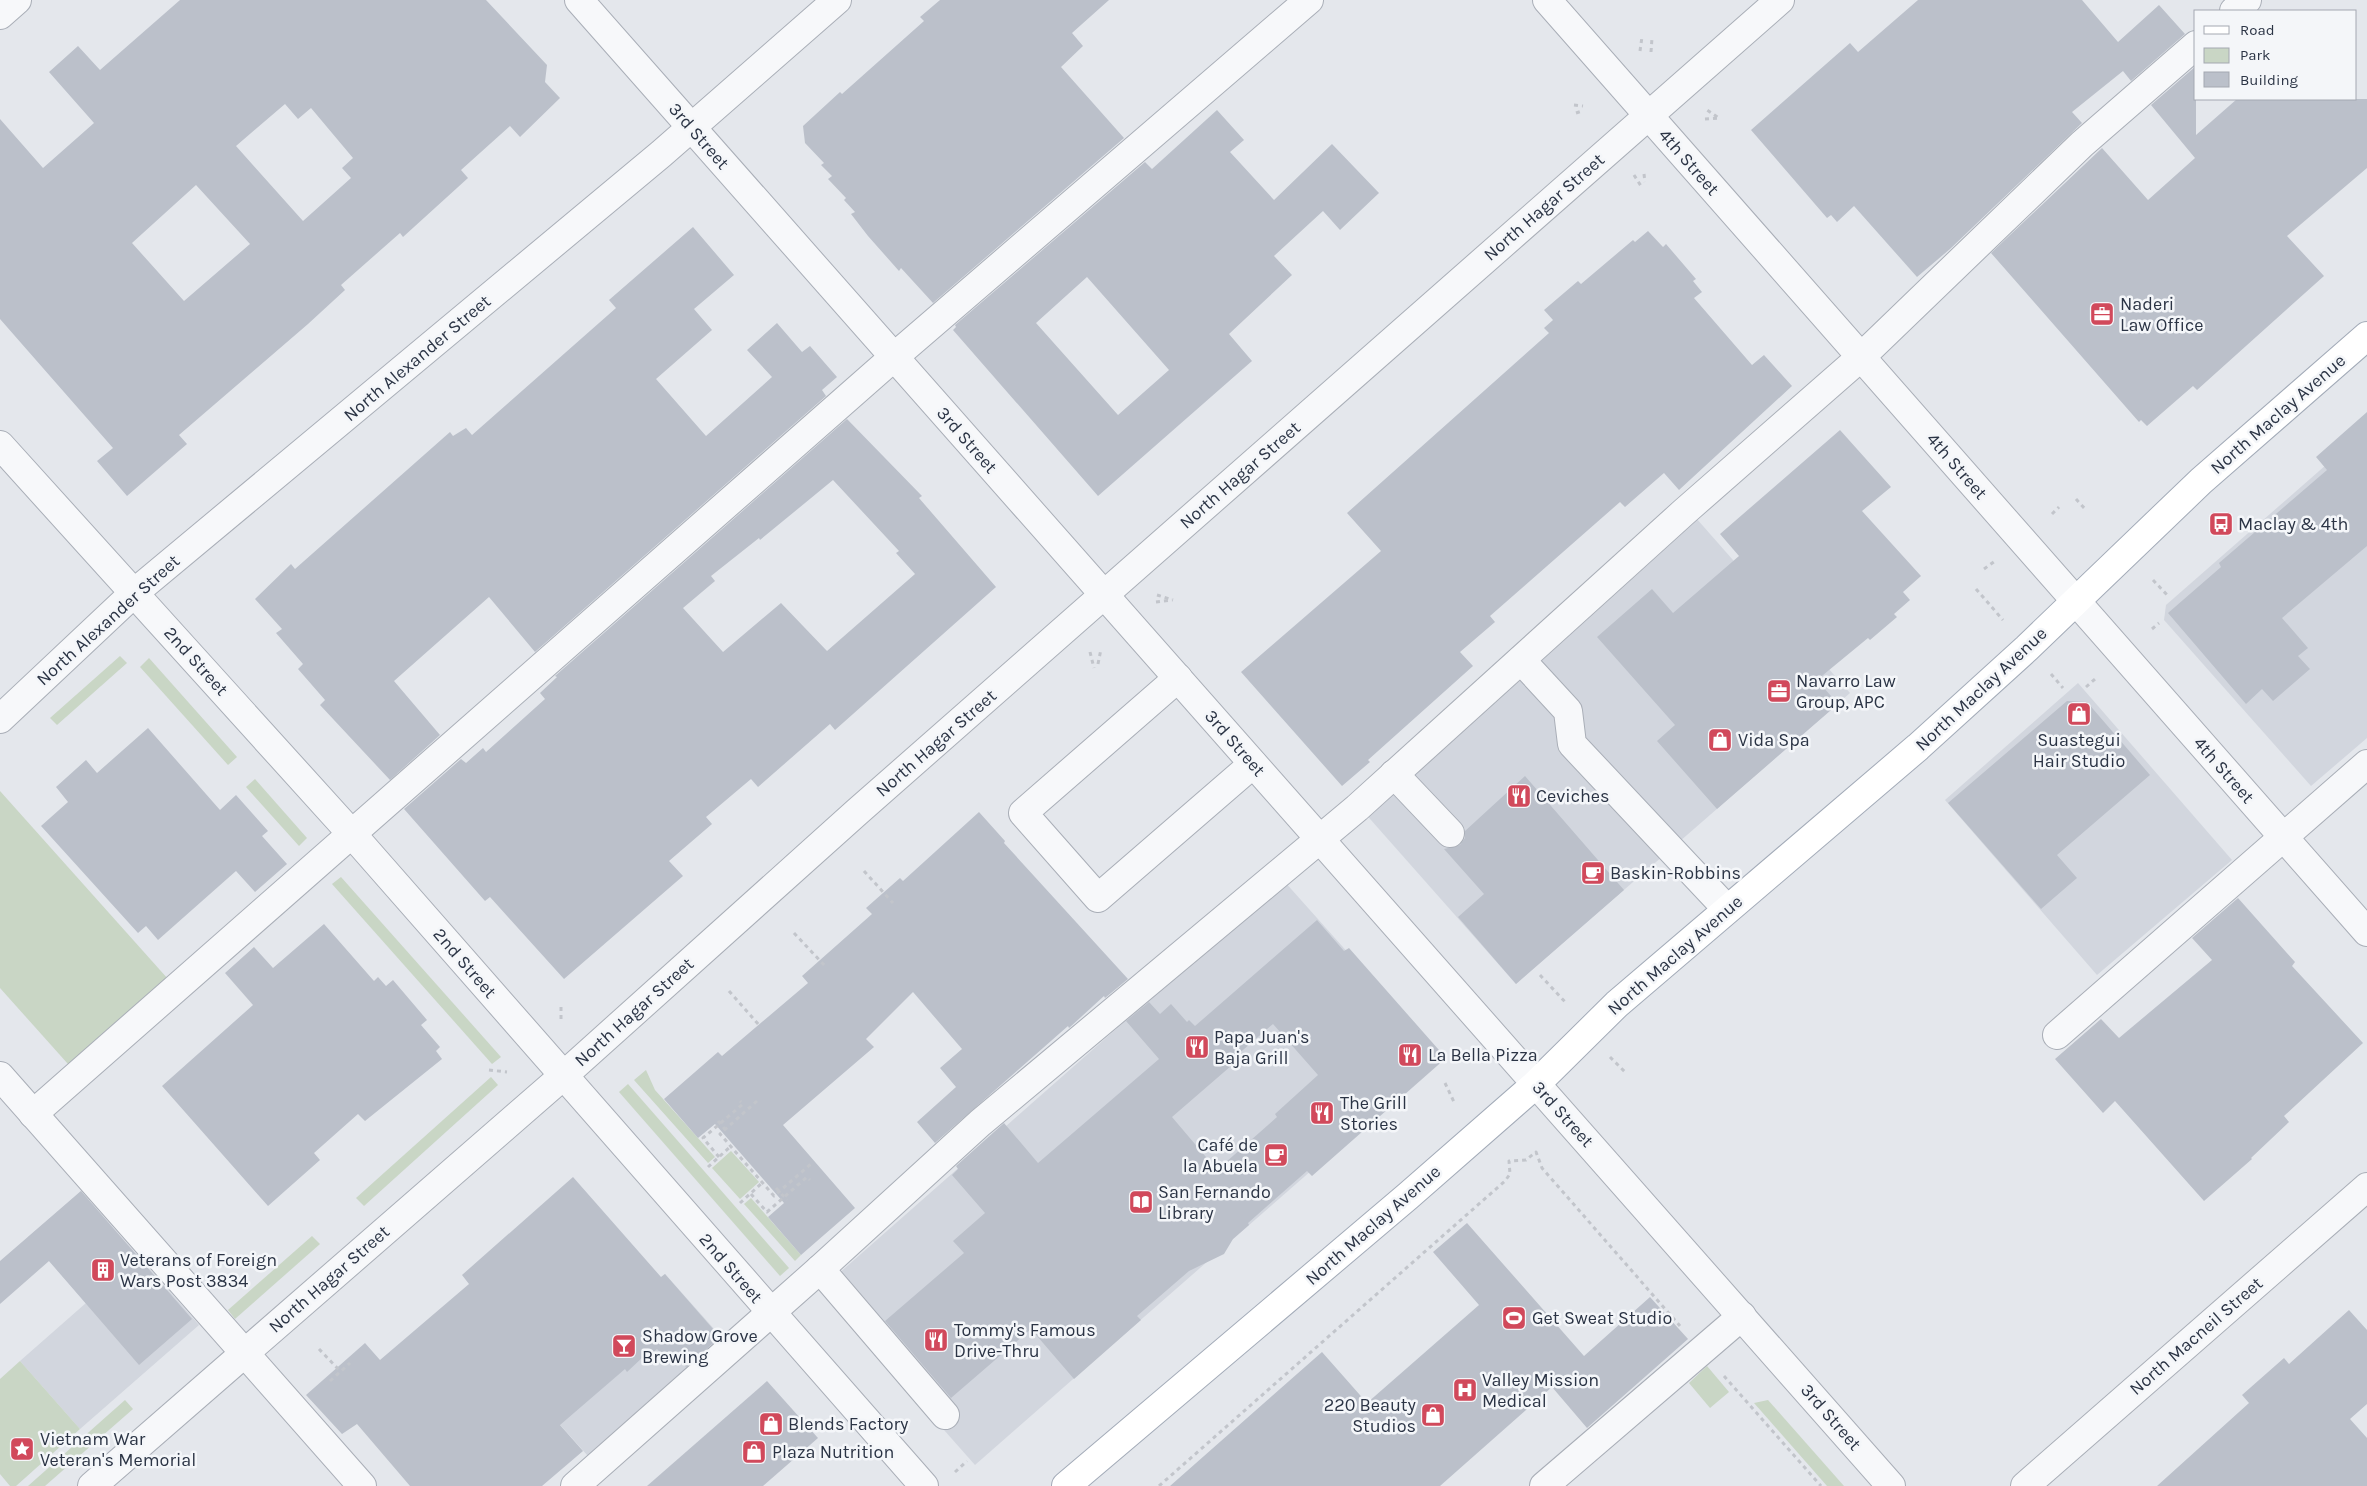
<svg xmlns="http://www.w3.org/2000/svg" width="2367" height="1486" viewBox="0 0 2367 1486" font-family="Karla,sans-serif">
<rect width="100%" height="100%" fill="#e4e7ec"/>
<g fill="#d2d6de">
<path d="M 2367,429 L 2367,738 L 2311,786 L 2164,620 L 2166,605 Z"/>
<path d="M 1696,518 L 1850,693 L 1516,984 L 1363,811 Z"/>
<path d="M 2078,683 L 2232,860 L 2097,975 L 1945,800 Z"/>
<path d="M 1284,881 L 1441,1057 L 975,1465 L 820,1290 Z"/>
<path d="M 81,1191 L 199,1325 L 80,1429 L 20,1361 L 86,1303 L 28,1237 Z"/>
<path d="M 665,1274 L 723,1339 L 588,1456 L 530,1391 Z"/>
</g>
<g fill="#c9d6c5">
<path d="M 120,656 L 127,663 L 57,725 L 50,718 Z"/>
<path d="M 149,658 L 237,757 L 228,765 L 140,667 Z"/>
<path d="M 255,779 L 307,838 L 299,846 L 246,787 Z"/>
<path d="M 0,791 L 168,979 L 68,1064 L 0,988 Z"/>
<path d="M 341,877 L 501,1057 L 492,1064 L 332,884 Z"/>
<path d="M 646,1070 L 655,1090 L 715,1157 L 708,1163 L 634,1080 Z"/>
<path d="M 491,1077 L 498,1085 L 364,1206 L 356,1198 Z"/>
<path d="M 628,1084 L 789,1268 L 780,1276 L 619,1092 Z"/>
<path d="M 731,1151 L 759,1182 L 740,1199 L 712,1168 Z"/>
<path d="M 751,1198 L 801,1255 L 795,1261 L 744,1204 Z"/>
<path d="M 312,1236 L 320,1244 L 235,1319 L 228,1310 Z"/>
<path d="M 20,1361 L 80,1429 L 16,1486 L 10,1486 L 0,1474 L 0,1379 Z"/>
<path d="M 1707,1366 L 1729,1392 L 1710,1408 L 1689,1383 Z"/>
<path d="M 125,1400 L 133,1409 L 45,1486 L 28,1486 Z"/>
<path d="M 1768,1400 L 1844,1486 L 1827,1486 L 1754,1403 Z"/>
</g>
<g fill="#bbc0ca" fill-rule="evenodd">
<path d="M 180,0 L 486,0 L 547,65 L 545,82 L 560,98 L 520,137 L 510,126 L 461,170 L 468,178 L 403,237 L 400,233 L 341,285 L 345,290 L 308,324 L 179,435 L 187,444 L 127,496 L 97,461 L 113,448 L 0,319 L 0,119 L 43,168 L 94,123 L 49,72 L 78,46 L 100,70 ZM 285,104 L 298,119 L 311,108 L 353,158 L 342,168 L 351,178 L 303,221 L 236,146 ZM 196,185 L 250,244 L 184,301 L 132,243 Z"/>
<path d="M 940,0 L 1109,0 L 1072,33 L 1083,46 L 1061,67 L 1124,138 L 933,303 L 901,268 L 899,271 L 868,236 L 851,214 L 855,212 L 844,200 L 846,198 L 828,179 L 832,176 L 821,165 L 824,163 L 805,143 L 803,126 L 840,92 L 842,94 L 924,21 L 920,17 Z"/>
<path d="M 1918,0 L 2082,0 L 2118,42 L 2159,5 L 2185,34 L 2131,81 L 2123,71 L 2072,112 L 2082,123 L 1950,249 L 1917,277 L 1854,206 L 1837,222 L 1831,215 L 1827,218 L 1751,130 L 1850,43 L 1858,52 Z"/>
<path d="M 2196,66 L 2196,135 L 2237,99 L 2367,99 L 2367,168 L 2287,236 L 2324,276 L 2197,390 L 2193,386 L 2147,426 L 2141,420 L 2139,422 L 1991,253 L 2102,148 L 2148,200 L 2195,158 L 2151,105 Z"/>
<path d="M 1217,110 L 1244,140 L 1230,152 L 1274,200 L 1332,144 L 1379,193 L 1340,230 L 1323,211 L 1274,256 L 1292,275 L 1229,334 L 1252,361 L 1098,496 L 953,330 L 956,327 L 955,325 L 1145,162 L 1152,169 ZM 1087,277 L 1169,370 L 1118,415 L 1036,323 Z"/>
<path d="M 693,227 L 734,275 L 694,309 L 712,330 L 656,379 L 706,436 L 772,377 L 747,350 L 777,323 L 802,352 L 810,346 L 837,377 L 822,390 L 826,396 L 535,652 L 489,597 L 394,681 L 440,735 L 390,780 L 320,705 L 325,700 L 298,669 L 303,664 L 276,633 L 282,629 L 255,599 L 291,564 L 295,569 L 450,432 L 453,436 L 466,428 L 472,435 L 616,308 L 609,300 Z"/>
<path d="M 1648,231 L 1663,247 L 1666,244 L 1696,279 L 1693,281 L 1702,292 L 1694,298 L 1752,365 L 1764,355 L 1792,386 L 1679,490 L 1664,473 L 1625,507 L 1620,502 L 1490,616 L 1495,622 L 1460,652 L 1473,666 L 1368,760 L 1370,762 L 1342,786 L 1241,672 L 1381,551 L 1347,513 L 1549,333 L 1544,328 L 1553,320 L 1544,310 L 1578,281 L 1581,284 L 1633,240 L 1635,242 Z"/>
<path d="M 2367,412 L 2367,546 L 2282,618 L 2308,648 L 2298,656 L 2310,669 L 2273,701 L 2262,689 L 2246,704 L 2168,613 L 2221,567 L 2219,563 L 2327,470 L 2316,457 Z"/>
<path d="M 847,419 L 922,496 L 919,498 L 996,587 L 835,730 L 830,724 L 758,787 L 751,779 L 706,817 L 712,824 L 669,861 L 683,876 L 564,979 L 490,897 L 485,901 L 404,809 L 461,759 L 466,763 L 483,748 L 486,752 L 545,699 L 540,693 L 557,677 L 555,676 ZM 833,480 L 899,551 L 896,553 L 915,574 L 827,651 L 781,603 L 723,652 L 683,608 L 715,581 L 711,576 L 759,538 L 760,540 Z"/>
<path d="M 1840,430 L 1891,487 L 1862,511 L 1921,576 L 1903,592 L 1910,600 L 1894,614 L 1897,617 L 1870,640 L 1868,638 L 1817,680 L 1838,704 L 1717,809 L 1657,741 L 1675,725 L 1597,637 L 1652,589 L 1673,613 L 1739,556 L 1720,534 Z"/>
<path d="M 2067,701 L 2087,702 L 2150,775 L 2057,855 L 2077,878 L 2041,909 L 1948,803 Z"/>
<path d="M 148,728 L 220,810 L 236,795 L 268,831 L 262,836 L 287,864 L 255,892 L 236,871 L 158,940 L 146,926 L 138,933 L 41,826 L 68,802 L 56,787 L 86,760 L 97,773 Z"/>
<path d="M 1525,776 L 1624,890 L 1516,984 L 1458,917 L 1484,894 L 1444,849 L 1460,845 L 1465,838 L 1465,831 Z"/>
<path d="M 979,812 L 1005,841 L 1004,843 L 1128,979 L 1105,998 L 1104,996 L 1069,1028 L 1068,1026 L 935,1143 L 917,1122 L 956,1087 L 940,1068 L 962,1049 L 913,992 L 866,1039 L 874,1047 L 783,1125 L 855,1208 L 801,1255 L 768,1217 L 784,1203 L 715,1124 L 698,1138 L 664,1099 L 718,1052 L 722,1056 L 808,983 L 802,976 L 872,914 L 866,908 L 900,878 L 903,881 Z"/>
<path d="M 2238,898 L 2295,962 L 2292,966 L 2363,1043 L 2284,1116 L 2289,1122 L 2251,1158 L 2252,1159 L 2204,1201 L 2115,1101 L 2103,1113 L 2055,1059 L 2101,1019 L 2119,1038 L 2212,960 L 2192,938 Z"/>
<path d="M 1317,920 L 1344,951 L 1349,948 L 1446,1058 L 1312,1176 L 1307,1171 L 1248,1223 L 1249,1225 L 1233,1239 L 1224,1254 L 1189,1271 L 1137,1316 L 1141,1320 L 1074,1379 L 1031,1329 L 951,1398 L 885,1321 L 964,1253 L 953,1241 L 985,1213 L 952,1175 L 958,1169 L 956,1166 L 1004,1123 L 1038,1163 L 1159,1059 L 1126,1021 L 1149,1002 L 1160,1014 L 1171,1004 L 1187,1022 L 1189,1020 L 1195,1026 ZM 1273,1024 L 1318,1075 L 1275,1114 L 1277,1117 L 1217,1170 L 1172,1117 L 1231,1066 L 1228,1063 Z"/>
<path d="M 324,924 L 374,981 L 378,977 L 386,986 L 393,980 L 427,1020 L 421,1025 L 440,1047 L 436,1051 L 442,1059 L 365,1121 L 358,1114 L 314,1153 L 320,1160 L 268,1206 L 162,1086 L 253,1005 L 225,973 L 254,947 L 273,968 Z"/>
<path d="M 573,1177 L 661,1277 L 665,1274 L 720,1337 L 686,1367 L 677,1356 L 669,1362 L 657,1349 L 645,1359 L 643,1357 L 627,1372 L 625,1369 L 560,1425 L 583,1451 L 542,1486 L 410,1486 L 357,1424 L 342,1434 L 306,1395 L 365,1343 L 380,1360 L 469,1284 L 462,1275 Z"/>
<path d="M 81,1191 L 192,1319 L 139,1365 L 49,1261 L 0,1304 L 0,1261 Z"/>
<path d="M 1467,1223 L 1584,1356 L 1650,1297 L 1688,1339 L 1587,1428 L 1552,1387 L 1440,1486 L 1170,1486 L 1322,1352 L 1367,1403 L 1479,1305 L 1433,1252 Z"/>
<path d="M 2349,1310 L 2367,1330 L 2367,1404 L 2350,1419 L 2367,1438 L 2367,1486 L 2157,1486 L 2249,1403 L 2242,1395 L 2284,1358 L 2289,1364 Z"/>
<path d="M 767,1381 L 818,1438 L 763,1486 L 647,1486 Z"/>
</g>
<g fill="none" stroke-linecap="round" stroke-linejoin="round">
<defs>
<g id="minor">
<path d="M 579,0 L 1891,1486"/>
<path d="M 1547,0 L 2367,932"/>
<path d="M 2234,11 L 2247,0"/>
<path d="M 0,15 L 17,0"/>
<path d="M 0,445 L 351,833 L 924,1486"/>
<path d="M 1521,660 L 1568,711 L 1572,744 L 1727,909"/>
<path d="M 1178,678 L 1023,813 L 1098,898 L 1253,764"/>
<path d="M 0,719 L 134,593 L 661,154 L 837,0"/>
<path d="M 1394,774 L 1450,833"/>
<path d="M 2057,1035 L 2367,764"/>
<path d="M 0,1076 L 362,1486"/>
<path d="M 33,1114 L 894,357 L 1309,0"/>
<path d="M 820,1269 L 945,1415"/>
<path d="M 92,1486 L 563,1076 L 857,812 L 1780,0"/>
<path d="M 575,1486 L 820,1269 L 980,1123 L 1357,808 L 1684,512 L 1861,357 L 2082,144 L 2196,45"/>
<path d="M 1544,1486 L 1742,1316"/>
<path d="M 2025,1486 L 2367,1187"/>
</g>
<path id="major" d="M 1066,1486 L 1408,1196 L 1536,1084 L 1617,1004 L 1918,747 L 2027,648 L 2201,481 L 2367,336"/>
</defs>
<use href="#minor" stroke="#a9aeb7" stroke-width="30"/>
<use href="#major" stroke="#a3abb8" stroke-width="30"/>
<g stroke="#c2c5cb" stroke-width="3" stroke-dasharray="4 4" stroke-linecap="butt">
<path d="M 1640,51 L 1642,37"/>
<path d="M 1651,52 L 1652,38"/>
<path d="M 1574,105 L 1583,106"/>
<path d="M 1576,113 L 1582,111"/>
<path d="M 1705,119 L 1719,118 L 1707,110"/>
<path d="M 1644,174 L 1645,182"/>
<path d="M 1634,175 L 1641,186"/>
<path d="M 2076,499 L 2086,510"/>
<path d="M 2052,514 L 2059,507"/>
<path d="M 1984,569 L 1995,561"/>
<path d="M 2153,580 L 2169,597"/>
<path d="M 1976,589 L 2003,620"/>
<path d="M 1157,595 L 1173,600"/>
<path d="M 1156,602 L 1172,600"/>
<path d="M 2152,629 L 2159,623"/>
<path d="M 1090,652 L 1094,668"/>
<path d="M 1098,664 L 1101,649"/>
<path d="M 2051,674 L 2063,688"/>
<path d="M 2086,687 L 2095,679"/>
<path d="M 864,871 L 893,903"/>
<path d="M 794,933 L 825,966"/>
<path d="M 1540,975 L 1567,1004"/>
<path d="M 729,991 L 759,1025"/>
<path d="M 561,1007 L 561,1021"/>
<path d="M 1610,1057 L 1626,1073"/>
<path d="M 489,1070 L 507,1072"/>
<path d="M 1445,1083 L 1454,1102"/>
<path d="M 757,1101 L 720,1134 L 774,1196 L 812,1163"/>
<path d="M 719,1157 L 703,1138 L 743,1104 L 740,1101"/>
<path d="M 708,1167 L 731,1146"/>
<path d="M 751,1194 L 767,1212 L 807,1177 L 810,1180"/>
<path d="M 740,1203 L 762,1183"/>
<path d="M 319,1349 L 341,1372"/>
<path d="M 1724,1376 L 1821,1486"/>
<path d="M 330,1381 L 350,1363"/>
<path d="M 955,1472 L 967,1461"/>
<path d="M 1159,1486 L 1505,1181 L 1510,1174 L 1509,1161 L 1526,1160 L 1536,1152 L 1542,1168 L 1680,1326"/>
</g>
<use href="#minor" stroke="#f7f8fa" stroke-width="28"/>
<use href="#major" stroke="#fff" stroke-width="28"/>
<g stroke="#c2c5cb" stroke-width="3" stroke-dasharray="4 4" stroke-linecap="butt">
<path d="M 718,1121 L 728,1133"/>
<path d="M 776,1188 L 787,1200"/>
</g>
</g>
<defs>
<symbol id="office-square" viewBox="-11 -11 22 22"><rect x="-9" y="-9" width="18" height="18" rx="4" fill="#d1495b" stroke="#f4f6f9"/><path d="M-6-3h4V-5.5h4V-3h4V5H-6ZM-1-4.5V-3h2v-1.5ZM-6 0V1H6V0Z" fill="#fff"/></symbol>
<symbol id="bus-square" viewBox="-11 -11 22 22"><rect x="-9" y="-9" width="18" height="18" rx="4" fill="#d1495b" stroke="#f4f6f9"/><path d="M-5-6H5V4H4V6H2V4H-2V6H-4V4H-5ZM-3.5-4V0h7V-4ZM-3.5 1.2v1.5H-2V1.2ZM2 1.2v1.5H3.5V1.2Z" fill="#fff"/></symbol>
<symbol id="shop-square" viewBox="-11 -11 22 22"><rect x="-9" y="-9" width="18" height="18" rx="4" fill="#d1495b" stroke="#f4f6f9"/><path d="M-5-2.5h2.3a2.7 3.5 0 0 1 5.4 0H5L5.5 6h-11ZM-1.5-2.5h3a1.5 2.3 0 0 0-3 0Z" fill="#fff"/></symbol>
<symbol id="restaurant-square" viewBox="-11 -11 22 22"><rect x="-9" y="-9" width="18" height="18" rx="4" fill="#d1495b" stroke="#f4f6f9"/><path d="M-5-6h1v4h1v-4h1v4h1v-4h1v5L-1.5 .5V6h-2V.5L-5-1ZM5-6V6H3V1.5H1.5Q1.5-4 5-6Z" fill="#fff"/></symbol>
<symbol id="cafe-square" viewBox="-11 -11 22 22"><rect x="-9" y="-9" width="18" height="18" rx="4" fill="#d1495b" stroke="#f4f6f9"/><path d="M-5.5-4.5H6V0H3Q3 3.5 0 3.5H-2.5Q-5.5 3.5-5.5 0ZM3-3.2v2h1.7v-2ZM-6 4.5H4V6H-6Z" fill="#fff"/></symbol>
<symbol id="library-square" viewBox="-11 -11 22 22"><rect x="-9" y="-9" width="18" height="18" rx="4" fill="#d1495b" stroke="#f4f6f9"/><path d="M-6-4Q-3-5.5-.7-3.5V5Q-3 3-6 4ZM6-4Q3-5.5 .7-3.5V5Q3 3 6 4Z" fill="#fff"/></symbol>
<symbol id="building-square" viewBox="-11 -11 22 22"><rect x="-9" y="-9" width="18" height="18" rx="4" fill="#d1495b" stroke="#f4f6f9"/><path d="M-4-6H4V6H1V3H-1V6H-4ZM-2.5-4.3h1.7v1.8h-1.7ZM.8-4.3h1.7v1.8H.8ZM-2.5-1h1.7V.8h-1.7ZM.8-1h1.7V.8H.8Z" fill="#fff"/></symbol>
<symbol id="stadium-square" viewBox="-11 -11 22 22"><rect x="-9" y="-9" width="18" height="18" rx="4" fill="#d1495b" stroke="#f4f6f9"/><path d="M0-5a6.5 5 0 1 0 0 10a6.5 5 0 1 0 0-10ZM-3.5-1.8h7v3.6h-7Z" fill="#fff"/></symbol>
<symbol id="bar-square" viewBox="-11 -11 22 22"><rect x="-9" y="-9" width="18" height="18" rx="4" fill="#d1495b" stroke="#f4f6f9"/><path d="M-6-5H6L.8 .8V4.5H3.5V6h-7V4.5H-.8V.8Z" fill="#fff"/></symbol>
<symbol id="hospital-square" viewBox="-11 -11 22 22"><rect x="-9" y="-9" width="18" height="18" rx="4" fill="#d1495b" stroke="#f4f6f9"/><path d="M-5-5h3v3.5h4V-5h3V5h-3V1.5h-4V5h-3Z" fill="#fff"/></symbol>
<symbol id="sight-square" viewBox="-11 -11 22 22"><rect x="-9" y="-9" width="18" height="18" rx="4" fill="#d1495b" stroke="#f4f6f9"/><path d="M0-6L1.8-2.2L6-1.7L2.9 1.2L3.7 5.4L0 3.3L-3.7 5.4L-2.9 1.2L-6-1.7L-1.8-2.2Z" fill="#fff"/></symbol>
</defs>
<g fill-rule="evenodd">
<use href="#office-square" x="2088" y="300" width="28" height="28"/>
<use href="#bus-square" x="2207" y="510" width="28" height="28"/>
<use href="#office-square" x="1765" y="677" width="28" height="28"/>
<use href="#shop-square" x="2065" y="700" width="28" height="28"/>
<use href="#shop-square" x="1706" y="726" width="28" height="28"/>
<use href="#restaurant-square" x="1505" y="782" width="28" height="28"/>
<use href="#cafe-square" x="1579" y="859" width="28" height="28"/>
<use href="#restaurant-square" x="1183" y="1033" width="28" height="28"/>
<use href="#restaurant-square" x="1396" y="1041" width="28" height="28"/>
<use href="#restaurant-square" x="1308" y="1099" width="28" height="28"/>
<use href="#cafe-square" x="1262" y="1141" width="28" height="28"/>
<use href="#library-square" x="1127" y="1188" width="28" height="28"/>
<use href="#building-square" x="89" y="1256" width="28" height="28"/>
<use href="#stadium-square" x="1500" y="1304" width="28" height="28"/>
<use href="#restaurant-square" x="922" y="1326" width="28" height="28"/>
<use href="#bar-square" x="610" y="1332" width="28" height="28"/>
<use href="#hospital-square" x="1451" y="1376" width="28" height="28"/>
<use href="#shop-square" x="1419" y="1401" width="28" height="28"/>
<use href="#shop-square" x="757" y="1410" width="28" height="28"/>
<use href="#sight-square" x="8" y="1435" width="28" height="28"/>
<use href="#shop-square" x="740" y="1438" width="28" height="28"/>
</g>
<g text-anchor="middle" stroke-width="5" stroke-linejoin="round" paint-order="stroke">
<g font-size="18" fill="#2b3445" stroke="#f4f6f9">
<text transform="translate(699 136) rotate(49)" y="6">3rd Street</text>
<text transform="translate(1689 162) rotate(49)" y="6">4th Street</text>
<text transform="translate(1544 207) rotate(-41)" y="6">North Hagar Street</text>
<text transform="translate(417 358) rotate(-40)" y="6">North Alexander Street</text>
<text transform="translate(2278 414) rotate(-41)" y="6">North Maclay Avenue</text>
<text transform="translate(967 440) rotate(49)" y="6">3rd Street</text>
<text transform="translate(1957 466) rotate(49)" y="6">4th Street</text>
<text transform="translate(1240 475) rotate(-41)" y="6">North Hagar Street</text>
<text transform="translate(108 620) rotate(-42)" y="6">North Alexander Street</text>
<text transform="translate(196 661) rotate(48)" y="6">2nd Street</text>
<text transform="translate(1981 689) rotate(-43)" y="6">North Maclay Avenue</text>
<text transform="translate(936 743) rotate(-41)" y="6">North Hagar Street</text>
<text transform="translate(1235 743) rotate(49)" y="6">3rd Street</text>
<text transform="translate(2224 770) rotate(49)" y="6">4th Street</text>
<text transform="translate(1675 955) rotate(-41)" y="6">North Maclay Avenue</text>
<text transform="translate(465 963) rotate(49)" y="6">2nd Street</text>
<text transform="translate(634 1012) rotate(-42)" y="6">North Hagar Street</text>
<text transform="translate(1563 1114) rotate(48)" y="6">3rd Street</text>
<text transform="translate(1373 1225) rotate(-41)" y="6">North Maclay Avenue</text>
<text transform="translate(731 1268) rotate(49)" y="6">2nd Street</text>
<text transform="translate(329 1279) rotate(-41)" y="6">North Hagar Street</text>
<text transform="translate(2196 1336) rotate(-41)" y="6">North Macneil Street</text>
<text transform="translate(1831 1417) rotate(49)" y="6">3rd Street</text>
</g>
<g font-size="18" fill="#2b3445" stroke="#f4f6f9" text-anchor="start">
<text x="2120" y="310">Naderi<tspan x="2120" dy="21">Law Office</tspan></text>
<text x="2238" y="530">Maclay &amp; 4th</text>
<text x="1796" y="687">Navarro Law<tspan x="1796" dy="21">Group, APC</tspan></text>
<text x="1738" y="746">Vida Spa</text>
<text x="2079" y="746" text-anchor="middle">Suastegui<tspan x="2079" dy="21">Hair Studio</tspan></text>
<text x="1536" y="802">Ceviches</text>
<text x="1610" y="879">Baskin-Robbins</text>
<text x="1214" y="1043">Papa Juan's<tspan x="1214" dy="21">Baja Grill</tspan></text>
<text x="1428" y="1061">La Bella Pizza</text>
<text x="1340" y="1109">The Grill<tspan x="1340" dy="21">Stories</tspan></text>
<text x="1258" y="1151" text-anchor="end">Café de<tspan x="1258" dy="21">la Abuela</tspan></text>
<text x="1158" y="1198">San Fernando<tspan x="1158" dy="21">Library</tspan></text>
<text x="120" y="1266">Veterans of Foreign<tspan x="120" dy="21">Wars Post 3834</tspan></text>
<text x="1532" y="1324">Get Sweat Studio</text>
<text x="954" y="1336">Tommy's Famous<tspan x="954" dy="21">Drive-Thru</tspan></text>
<text x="642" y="1342">Shadow Grove<tspan x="642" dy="21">Brewing</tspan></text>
<text x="1482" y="1386">Valley Mission<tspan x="1482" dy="21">Medical</tspan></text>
<text x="1416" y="1411" text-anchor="end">220 Beauty<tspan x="1416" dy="21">Studios</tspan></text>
<text x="788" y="1430">Blends Factory</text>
<text x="40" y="1445">Vietnam War<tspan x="40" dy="21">Veteran's Memorial</tspan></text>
<text x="772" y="1458">Plaza Nutrition</text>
</g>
</g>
<rect x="2194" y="10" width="162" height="90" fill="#f4f6f9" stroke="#a4a8b1"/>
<rect x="2204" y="26" width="25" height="8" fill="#ffffff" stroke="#a4a8b1"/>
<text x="2240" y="35" font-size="15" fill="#2b3445">Road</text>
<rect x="2204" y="48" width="25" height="15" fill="#c9d6c5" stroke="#a4a8b1"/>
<text x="2240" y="60" font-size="15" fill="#2b3445">Park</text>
<rect x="2204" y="72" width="25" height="15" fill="#bbc0ca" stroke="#a4a8b1"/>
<text x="2240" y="85" font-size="15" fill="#2b3445">Building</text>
</svg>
